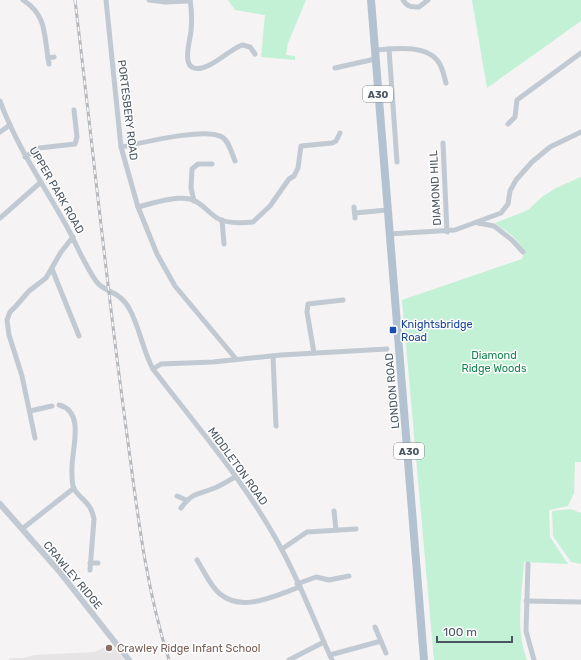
<svg xmlns="http://www.w3.org/2000/svg" width="581" height="660" viewBox="0 0 581 660" font-family="Rubik,sans-serif">
<rect width="100%" height="100%" fill="#f5f3f3"/>
<path fill="#e6e4e5" d="M 112,644 L 124,660 L 9,660 L 10,658 L 22,658 L 35,655 L 94,652 Z"/>
<g fill="#c3f1d5">
<path d="M 228,0 L 306,0 L 288,43 L 286,55 L 295,56 L 295,60 L 261,57 L 265,15 L 235,10 Z"/>
<path d="M 472,0 L 581,0 L 581,21 L 487,88 Z"/>
<path d="M 581,177 L 581,462 L 575,462 L 574,493 L 568,506 L 549,510 L 550,537 L 568,564 L 524,562 C 522,594 515,629 527,660 L 434,660 L 402,300 L 522,259 L 525,251 L 514,237 L 495,223 L 528,210 L 542,197 L 556,188 Z"/>
<path d="M 571,509 L 581,513 L 581,564 L 571,562 L 553,536 L 552,511 Z"/>
</g>
<g fill="none" stroke-linecap="round" stroke-linejoin="round">
<g stroke="#c1cad2" stroke-width="5">
<path d="M 23,0 C 46,15 44,32 48,58"/>
<path d="M 106,0 L 121,147 L 138,207 L 157,254 L 175,286 L 236,359"/>
<path d="M 149,0 L 165,2 L 190,1"/>
<path d="M 190,0 C 192,11 192,20 191,31 C 190,42 179,73 202,68 C 214,66 229,50 242,45 L 250,47 L 255,54"/>
<path d="M 403,0 C 407,7 412,7 419,7 L 428,0"/>
<path d="M 389,49 L 397,162"/>
<path d="M 375,50 C 393,49 424,44 437,60 C 443,67 444,76 446,83"/>
<path d="M 49,64 L 48,58 L 54,57"/>
<path d="M 335,68 L 375,59"/>
<path d="M 0,101 C 16,145 43,184 66,225 C 76,243 84,264 96,281 C 104,293 120,290 130,310 C 140,329 143,351 153,369 C 198,428 247,484 282,550 C 301,585 315,623 332,660"/>
<path d="M 508,124 L 515,117 L 517,100 L 581,53"/>
<path d="M 0,132 L 10,125"/>
<path d="M 443,143 L 447,232"/>
<path d="M 121,147 C 142,143 205,127 222,137 C 229,141 232,154 235,161"/>
<path d="M 25,157 L 39,148 L 75,144 L 77,137 L 74,110"/>
<path d="M 194,201 L 191,188 L 192,169 L 198,164 L 212,164"/>
<path d="M 138,207 C 154,203 173,196 190,199 C 202,202 207,212 217,218 C 226,224 243,223 253,222 L 270,206 L 289,179 L 294,176 L 298,168 L 301,146 L 332,143 L 336,141 L 340,133"/>
<path d="M 354,207 L 355,218"/>
<path d="M 355,213 L 387,210"/>
<path d="M 0,218 L 41,182"/>
<path d="M 222,220 L 224,244"/>
<path d="M 478,223 L 494,226 L 512,240 L 523,252"/>
<path d="M 389,234 L 455,230 L 501,213 L 508,204 L 510,191 L 516,180 L 532,162 L 550,147 L 581,132"/>
<path d="M 52,269 L 79,336"/>
<path d="M 314,353 L 307,312 L 308,304 L 343,300"/>
<path d="M 273,356 L 276,426"/>
<path d="M 153,369 L 161,364 L 213,362 L 281,355 L 387,349"/>
<path d="M 59,405 C 87,412 70,453 72,473 C 72,478 72,485 74,489 C 81,500 91,502 94,519 L 90,570"/>
<path d="M 30,411 L 52,406"/>
<path d="M 35,438 L 22,376 L 9,335 L 7,320 L 10,312 L 16,306 L 29,291 L 46,278 L 61,252 L 73,237"/>
<path d="M 177,496 L 186,500"/>
<path d="M 181,508 C 192,493 196,495 212,489 C 221,486 228,481 235,477"/>
<path d="M 334,511 L 336,530"/>
<path d="M 22,529 L 74,488"/>
<path d="M 282,549 L 307,532 L 356,529"/>
<path d="M 197,560 C 204,571 210,586 220,594 C 243,613 276,595 300,587"/>
<path d="M 90,563 L 98,563"/>
<path d="M 528,564 L 526,631 L 534,660"/>
<path d="M 297,584 L 316,577 L 329,580 L 349,576"/>
<path d="M 526,601 L 581,602"/>
<path d="M 375,627 L 386,653"/>
<path d="M 330,655 L 381,641"/>
<path d="M 289,660 L 324,642"/>
</g>
<path stroke="#c1cad2" stroke-width="6" d="M 0,504 L 59,571 L 129,660"/>
<path stroke="#b3c2d1" stroke-width="8" d="M 371,0 C 388,220 407,440 424,660"/>
<defs>
<path id="rail" d="M 75,0 C 92,140 106,280 125,420 C 136,500 144,582 169,660"/>
</defs>
<use href="#rail" stroke="#b5b8bd" stroke-width="3"/>
<use href="#rail" stroke="#fff" stroke-width="1.5" stroke-dasharray="4.5" stroke-linecap="butt"/>
</g>
<rect fill="#1a4fb4" stroke="#fff" stroke-width="1.5" x="389" y="326" width="8" height="8" rx="2"/>
<circle fill="#8d6e63" stroke="#fff" stroke-width="1.5" cx="109" cy="648" r="4"/>
<g text-anchor="middle" stroke-width="3" stroke-linejoin="round" paint-order="stroke">
<g fill="#fff" stroke="#808990" stroke-width="1">
<rect x="363" y="86" width="30" height="16" rx="3"/>
<rect x="394" y="443" width="30" height="16" rx="3"/>
</g>
<g font-size="10" font-weight="bold" fill="#4a5661">
<text x="378" y="98">A30</text>
<text x="409" y="455">A30</text>
</g>
<g font-size="11" fill="#4a5661" stroke="#fff">
<text transform="translate(128 110) rotate(83)" y="4">PORTESBERY ROAD</text>
<text transform="translate(435 188) rotate(-93)" y="4">DIAMOND HILL</text>
<text transform="translate(57 190) rotate(60)" y="4">UPPER PARK ROAD</text>
<text transform="translate(392 391) rotate(-95)" y="4">LONDON ROAD</text>
<text transform="translate(238 466) rotate(54)" y="4">MIDDLETON ROAD</text>
<text transform="translate(73 575) rotate(50)" y="4">CRAWLEY RIDGE</text>
</g>
<g font-size="11" fill="#164399" stroke="#fff" text-anchor="start">
<text x="401" y="328">Knightsbridge<tspan x="401" dy="13">Road</tspan></text>
</g>
<g font-size="11" fill="#17864f" stroke="#fff">
<text x="494" y="359">Diamond<tspan x="494" dy="13">Ridge Woods</tspan></text>
</g>
<g font-size="11" fill="#785e54" stroke="#fff" text-anchor="start">
<text x="117" y="652">Crawley Ridge Infant School</text>
</g>
</g>
<path d="M437 636v6h75v-6" fill="none" stroke="#4a5661" stroke-width="2"/>
<text x="443" y="636" font-size="12" fill="#4a5661" stroke="#ffffff" stroke-width="3" paint-order="stroke">100 m</text>
</svg>
